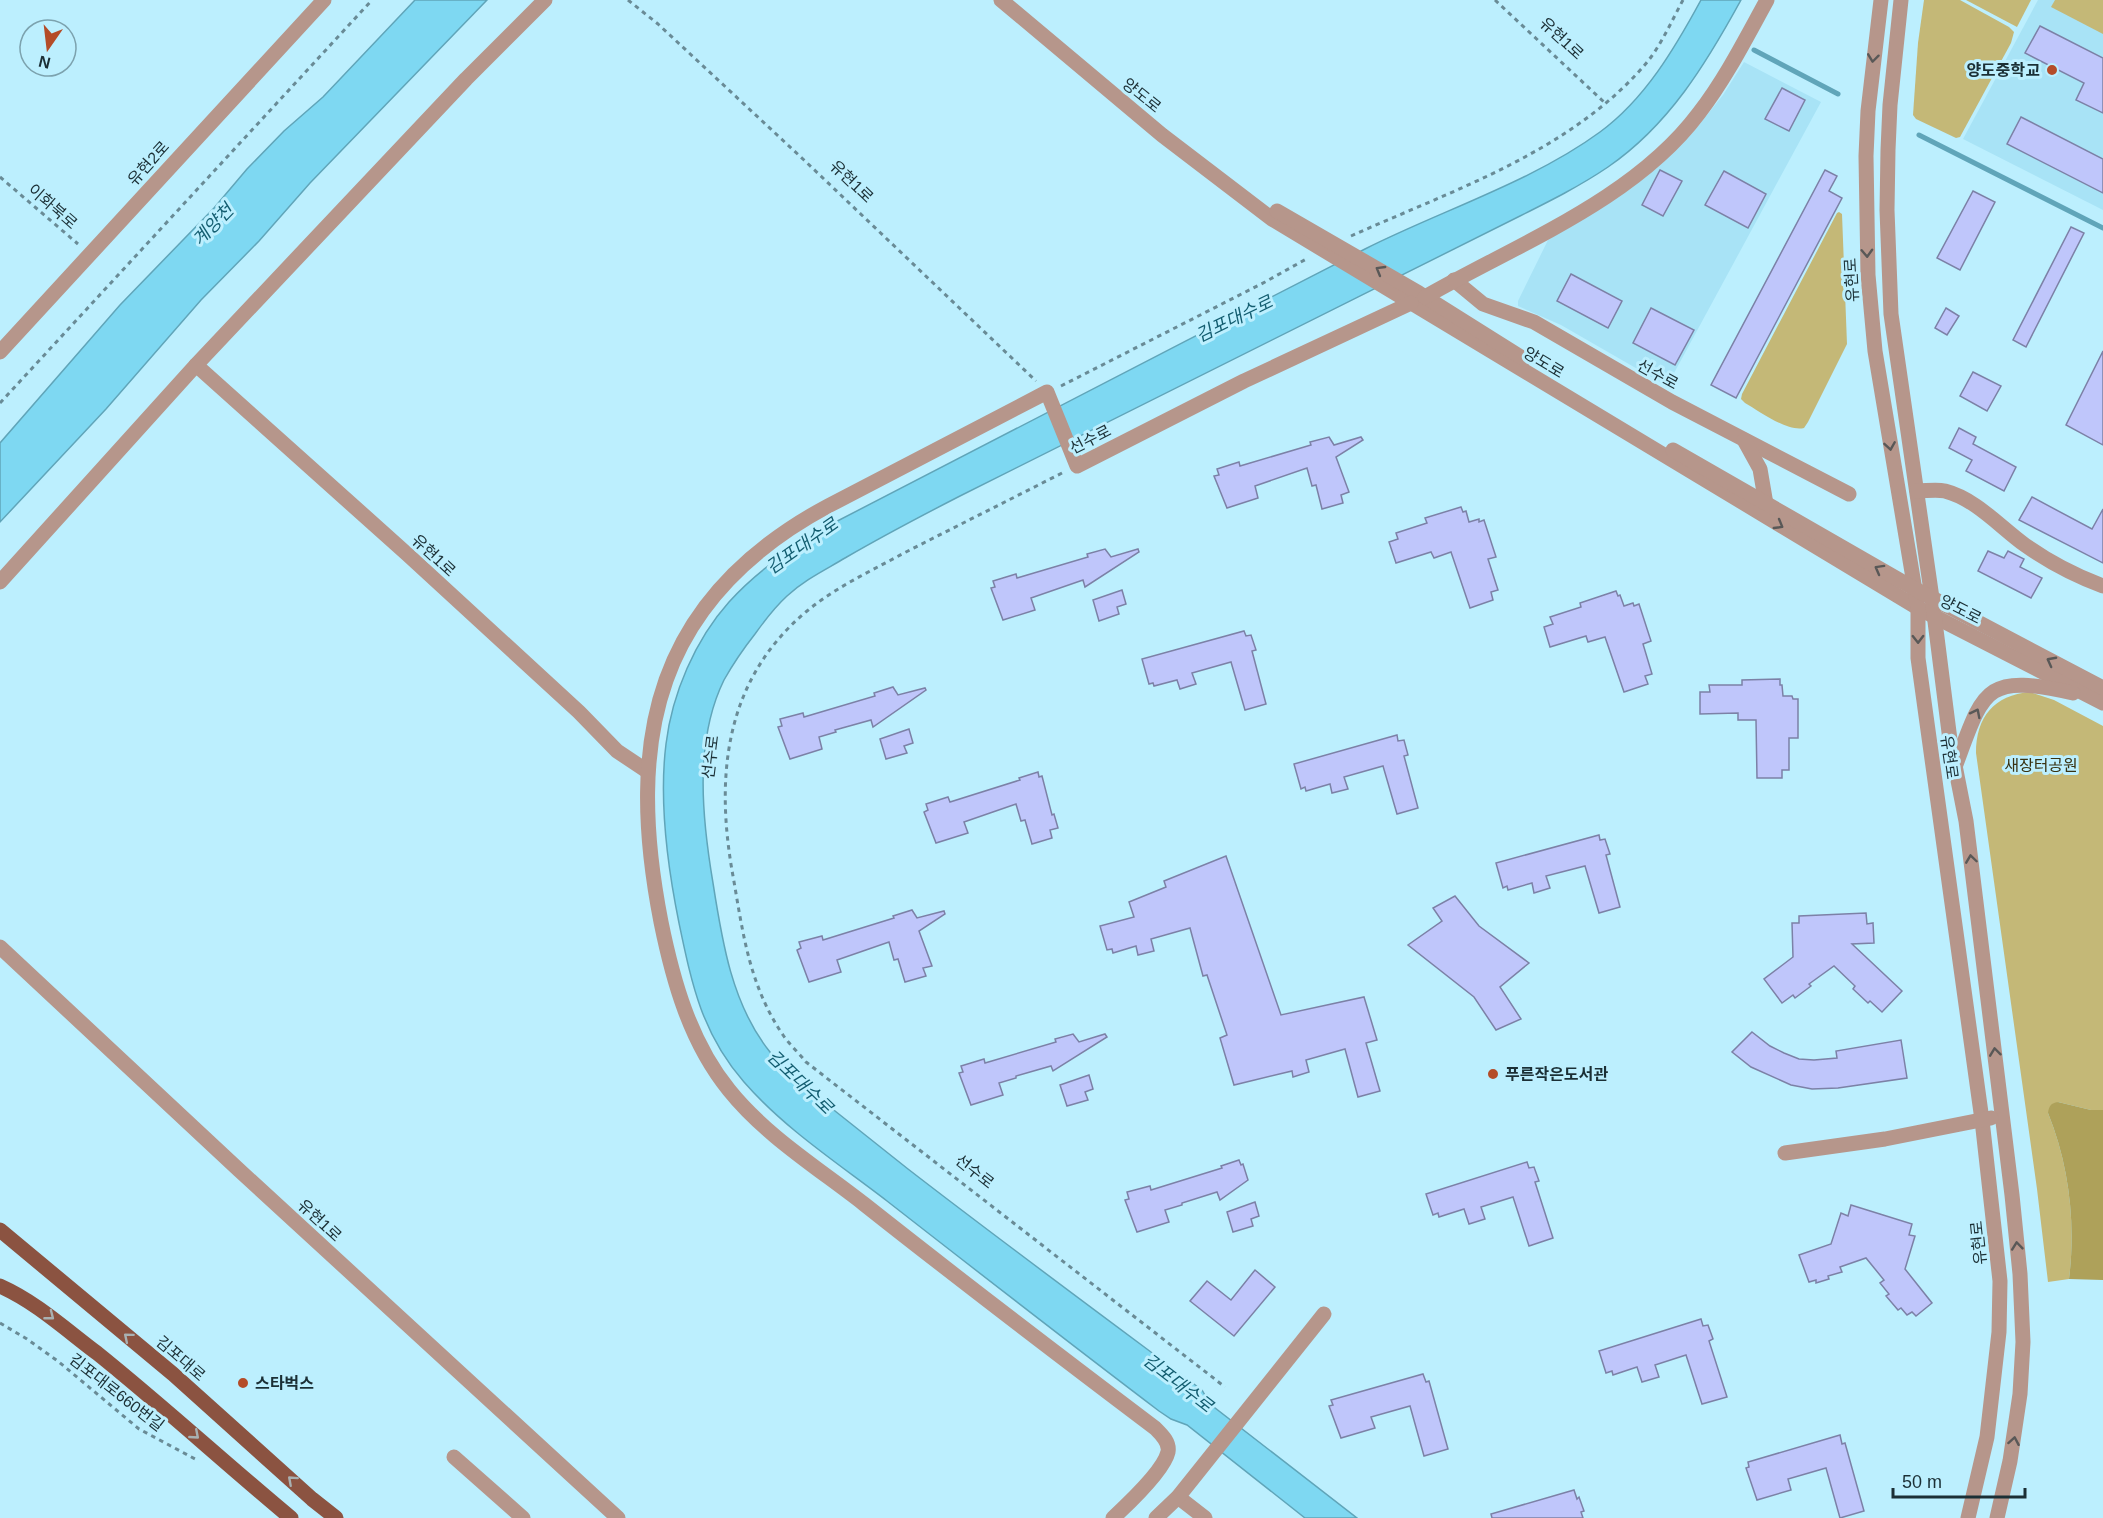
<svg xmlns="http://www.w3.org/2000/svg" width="2103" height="1518" viewBox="0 0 2103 1518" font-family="Helvetica,'Noto Sans KR',sans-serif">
<rect width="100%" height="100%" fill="#bceffe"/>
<g fill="#a8e3f6">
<path d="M 2038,0 L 2103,0 L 2103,210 L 1963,139 Z"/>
<path d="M 1744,62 L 1821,102 L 1667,386 L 1561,325 L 1518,306 L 1518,301 L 1548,240 L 1572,225 L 1668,156 L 1695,130 L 1723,95 Z"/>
</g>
<g fill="#c4b877">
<path d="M 1924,0 L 1960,0 L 2009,27 L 2014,32 L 2011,43 L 1960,137 L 1956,138 L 1916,119 L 1913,115 L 1918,43 Z"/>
<path d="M 1966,0 L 2031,0 L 2017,27 Z"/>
<path d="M 2055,0 L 2103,0 L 2103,34 L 2051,7 Z"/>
<path d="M 1839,212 L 1842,214 L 1847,344 L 1808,422 L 1804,428 C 1787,432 1759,411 1745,403 L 1741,399 L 1742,394 L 1837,213 Z"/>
<path d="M 2030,692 L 2054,700 L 2103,726 L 2103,1110 L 2091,1110 L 2058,1102 L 2048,1113 C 2069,1165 2076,1223 2069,1279 L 2048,1282 L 2037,1189 L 1976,753 C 1976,717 1994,695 2030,692 Z"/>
</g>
<path fill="#aea15a" d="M 2058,1102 L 2091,1110 L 2103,1110 L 2103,1280 L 2069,1279 C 2076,1223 2069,1165 2048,1113 C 2049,1106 2051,1103 2058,1102 Z"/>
<g fill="#7ed8f2" stroke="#60a5b9" stroke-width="1.5">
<path d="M 415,0 L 487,0 L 310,183 L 259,241 L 201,300 L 106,409 L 0,522 L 0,443 L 120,305 L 214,208 L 247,169 L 284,131 L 323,97 Z"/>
<path d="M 1701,0 L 1741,0 C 1706,64 1669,125 1608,167 C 1580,186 1550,201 1520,216 L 960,496 C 921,516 883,536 845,558 C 825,570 804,580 787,596 C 775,607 765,620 755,634 C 744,648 733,664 724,680 C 694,741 702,818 713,883 C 722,941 732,1005 770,1052 C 786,1072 806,1087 825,1103 C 853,1125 880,1147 908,1169 C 1005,1244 1104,1317 1202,1390 L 1210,1404 L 1357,1518 L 1305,1518 L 1187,1425 L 1171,1419 L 1159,1411 C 1068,1342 978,1272 887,1201 C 839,1164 785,1129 744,1082 C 702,1034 692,985 679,923 C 668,869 659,800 666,744 C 672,694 695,640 729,602 C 755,573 787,551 820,530 C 1002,436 1183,342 1365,249 C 1440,211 1532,182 1600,132 C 1645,99 1675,48 1701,0 Z"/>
</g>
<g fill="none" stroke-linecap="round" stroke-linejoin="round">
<g stroke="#60a5b9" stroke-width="5">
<path d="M 1754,50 L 1838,94"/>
<path d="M 1919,135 L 2103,228"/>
</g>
</g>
<g fill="#bfc6fb" stroke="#7c81a6" stroke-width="1.5">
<path d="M 2040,26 L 2103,58 L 2103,113 L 2076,100 L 2084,83 L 2025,53 Z"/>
<path d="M 1782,88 L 1805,100 L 1789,131 L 1765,119 Z"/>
<path d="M 2021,117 L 2103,159 L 2103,193 L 2007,144 Z"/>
<path d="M 1660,170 L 1682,181 L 1663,216 L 1642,205 Z"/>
<path d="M 1825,170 L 1837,176 L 1829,191 L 1842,198 L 1736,398 L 1711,385 Z"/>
<path d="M 1724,171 L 1766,194 L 1748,228 L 1705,205 Z"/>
<path d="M 1973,191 L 1995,202 L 1960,270 L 1937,258 Z"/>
<path d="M 2071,227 L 2084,233 L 2026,347 L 2013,340 Z"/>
<path d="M 1571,274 L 1622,301 L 1608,328 L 1557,301 Z"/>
<path d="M 1651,308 L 1694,330 L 1675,365 L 1633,343 Z"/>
<path d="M 1946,308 L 1959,316 L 1947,335 L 1935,328 Z"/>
<path d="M 2103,351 L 2103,445 L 2066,425 Z"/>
<path d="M 1973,372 L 2001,386 L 1987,411 L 1960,396 Z"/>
<path d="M 1959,428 L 1976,437 L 1973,444 L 2016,467 L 2004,491 L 1966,471 L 1972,460 L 1949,448 Z"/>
<path d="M 1329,437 L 1334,445 L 1361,437 L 1363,440 L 1336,457 L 1349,492 L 1341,495 L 1343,503 L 1322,509 L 1316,485 L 1312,486 L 1307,468 L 1255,486 L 1258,498 L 1227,508 L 1214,476 L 1219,475 L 1217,469 L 1239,462 L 1240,466 L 1311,445 L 1310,442 Z"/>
<path d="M 2032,497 L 2092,529 L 2103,509 L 2103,563 L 2019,520 Z"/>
<path d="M 1461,507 L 1463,512 L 1466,511 L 1469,522 L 1479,519 L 1479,522 L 1484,520 L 1496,557 L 1488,559 L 1498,590 L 1491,592 L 1493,600 L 1470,608 L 1451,552 L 1434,558 L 1431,552 L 1396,563 L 1389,542 L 1398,539 L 1396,533 L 1427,523 L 1425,518 Z"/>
<path d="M 1105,549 L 1111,557 L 1138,549 L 1139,552 L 1085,587 L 1083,580 L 1031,598 L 1035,610 L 1003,620 L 991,588 L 995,587 L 993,581 L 1016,574 L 1017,578 L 1088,557 L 1087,554 Z"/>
<path d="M 1988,551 L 2004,558 L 2008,551 L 2024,559 L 2020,567 L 2042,578 L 2031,598 L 1978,571 Z"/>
<path d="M 1122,590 L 1126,604 L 1117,607 L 1119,614 L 1099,621 L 1093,600 Z"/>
<path d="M 1616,591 L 1618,596 L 1620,595 L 1624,606 L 1633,603 L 1634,606 L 1639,604 L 1651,641 L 1643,644 L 1652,674 L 1645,676 L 1648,684 L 1624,692 L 1605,637 L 1588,642 L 1586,636 L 1550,647 L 1544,627 L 1553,624 L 1550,617 L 1581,607 L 1580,603 Z"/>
<path d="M 1244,631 L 1246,636 L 1251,635 L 1256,650 L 1252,651 L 1266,704 L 1245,710 L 1231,662 L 1192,673 L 1196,684 L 1180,689 L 1177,680 L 1154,686 L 1153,683 L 1149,684 L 1142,659 Z"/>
<path d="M 1780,679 L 1780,685 L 1782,685 L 1783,696 L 1792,696 L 1793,699 L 1798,699 L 1798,738 L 1789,738 L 1789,770 L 1782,770 L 1782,778 L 1757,778 L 1756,720 L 1738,720 L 1738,713 L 1700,714 L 1700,692 L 1710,692 L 1709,685 L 1742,685 L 1742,680 Z"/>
<path d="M 893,687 L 898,695 L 925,688 L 926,690 L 873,727 L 871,720 L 835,730 L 836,732 L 819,737 L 822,749 L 790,759 L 778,727 L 782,726 L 780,719 L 803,713 L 804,717 L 875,696 L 874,693 Z"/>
<path d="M 909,729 L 913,743 L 904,746 L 907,753 L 886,759 L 880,739 Z"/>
<path d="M 1397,735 L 1398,741 L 1404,740 L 1408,755 L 1404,756 L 1418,808 L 1397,814 L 1383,766 L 1344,777 L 1348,789 L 1332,793 L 1330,784 L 1306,791 L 1305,787 L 1301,789 L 1294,764 Z"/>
<path d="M 1038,772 L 1039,777 L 1042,776 L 1052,815 L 1054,814 L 1058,828 L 1050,830 L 1052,838 L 1032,844 L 1025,820 L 1021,821 L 1016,804 L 964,822 L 968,833 L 936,843 L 924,812 L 928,810 L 926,804 L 948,797 L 950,802 L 1020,780 L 1019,778 Z"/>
<path d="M 1599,835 L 1600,840 L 1605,839 L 1610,854 L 1606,855 L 1620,907 L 1599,913 L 1585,866 L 1546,876 L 1550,888 L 1534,893 L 1532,883 L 1508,890 L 1507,886 L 1503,888 L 1496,863 Z"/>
<path d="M 1226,856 L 1281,1015 L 1364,997 L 1377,1040 L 1366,1043 L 1380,1091 L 1358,1097 L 1345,1049 L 1306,1060 L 1309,1072 L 1293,1077 L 1292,1071 L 1234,1085 L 1220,1038 L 1227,1035 L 1207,975 L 1203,976 L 1190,928 L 1151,939 L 1154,951 L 1138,955 L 1136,946 L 1113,953 L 1112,949 L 1107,950 L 1100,926 L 1134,917 L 1129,902 L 1166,887 L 1164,881 Z"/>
<path d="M 1455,896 L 1479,926 L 1529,963 L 1500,987 L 1521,1019 L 1496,1030 L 1474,997 L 1408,945 L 1442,921 L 1433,908 Z"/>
<path d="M 912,910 L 917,918 L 944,911 L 945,914 L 919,931 L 932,966 L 923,968 L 926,976 L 905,982 L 898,959 L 894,960 L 889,942 L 837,960 L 841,972 L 809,982 L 797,950 L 801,948 L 799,942 L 822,936 L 823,940 L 894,918 L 893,916 Z"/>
<path d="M 1866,913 L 1867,924 L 1873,923 L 1874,943 L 1852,944 L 1902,991 L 1882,1012 L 1870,1001 L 1868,1003 L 1853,989 L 1855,986 L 1834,966 L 1809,984 L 1811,986 L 1795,998 L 1793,995 L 1782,1003 L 1764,979 L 1793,957 L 1792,923 L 1799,923 L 1799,916 Z"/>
<path d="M 1752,1032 L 1770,1046 L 1784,1053 L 1799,1059 L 1814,1060 L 1837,1058 L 1836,1051 L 1901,1040 L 1907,1078 L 1838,1088 L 1812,1089 L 1791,1085 L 1751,1067 L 1732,1052 Z"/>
<path d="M 1073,1034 L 1079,1042 L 1105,1034 L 1107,1037 L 1053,1071 L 1051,1066 L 1016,1076 L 1016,1078 L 999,1083 L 1003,1095 L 971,1105 L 959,1073 L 963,1072 L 961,1066 L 984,1059 L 985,1063 L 1056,1042 L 1055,1039 Z"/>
<path d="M 1089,1075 L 1093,1089 L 1085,1092 L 1088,1100 L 1067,1106 L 1060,1085 Z"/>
<path d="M 1239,1160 L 1241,1165 L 1243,1164 L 1248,1180 L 1220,1200 L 1217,1192 L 1182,1203 L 1182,1205 L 1165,1210 L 1169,1222 L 1137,1232 L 1125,1200 L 1129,1199 L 1127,1192 L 1150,1186 L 1151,1190 L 1222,1168 L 1221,1166 Z"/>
<path d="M 1527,1162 L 1529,1168 L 1534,1167 L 1539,1181 L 1535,1182 L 1553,1238 L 1529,1246 L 1513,1197 L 1481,1207 L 1485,1219 L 1469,1224 L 1464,1209 L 1439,1217 L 1438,1213 L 1433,1215 L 1426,1194 Z"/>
<path d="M 1255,1202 L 1259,1216 L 1251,1219 L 1253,1226 L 1233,1232 L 1227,1212 Z"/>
<path d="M 1851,1205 L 1912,1224 L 1909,1235 L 1915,1236 L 1905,1269 L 1932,1303 L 1916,1316 L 1912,1312 L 1907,1315 L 1901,1308 L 1898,1310 L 1886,1296 L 1889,1294 L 1880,1283 L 1884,1280 L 1866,1258 L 1840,1267 L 1842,1272 L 1828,1276 L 1829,1279 L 1816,1283 L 1816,1280 L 1809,1282 L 1799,1255 L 1831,1244 L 1841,1213 L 1848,1216 Z"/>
<path d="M 1255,1270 L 1275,1287 L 1234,1336 L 1190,1301 L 1207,1281 L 1231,1300 Z"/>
<path d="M 1701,1319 L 1703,1326 L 1708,1325 L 1713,1339 L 1709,1341 L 1727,1397 L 1702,1404 L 1686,1355 L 1655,1365 L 1659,1377 L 1642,1382 L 1637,1367 L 1613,1375 L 1612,1371 L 1606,1373 L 1599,1351 Z"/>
<path d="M 1423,1374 L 1426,1382 L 1429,1381 L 1448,1449 L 1424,1456 L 1410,1406 L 1371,1417 L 1375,1428 L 1341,1438 L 1329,1406 L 1333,1405 L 1331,1400 Z"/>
<path d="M 1840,1435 L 1842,1444 L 1845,1443 L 1864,1511 L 1840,1518 L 1826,1468 L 1788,1479 L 1791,1490 L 1757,1500 L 1746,1468 L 1749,1467 L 1748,1462 Z"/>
<path d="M 1574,1490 L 1577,1499 L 1579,1497 L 1584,1511 L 1581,1512 L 1583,1518 L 1492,1518 L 1491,1514 Z"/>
</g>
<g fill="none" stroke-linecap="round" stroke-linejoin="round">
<g stroke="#698b96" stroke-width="3" stroke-dasharray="4.5 4.5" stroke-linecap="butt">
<path d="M 628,0 L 658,24 L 804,160 L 1036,381"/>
<path d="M 1495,0 L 1605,103"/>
<path d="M 0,177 L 78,244"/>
<path d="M 1351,236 C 1453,190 1567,153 1643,67 C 1660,48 1671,22 1683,0"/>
<path d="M 1061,386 L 1265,282 L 1308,258"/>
<path d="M 0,403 L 372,0"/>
<path d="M 1062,473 C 1009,500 957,526 904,553 C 871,571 836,587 807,611 C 724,680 715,777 733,876 C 743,933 749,985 783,1035 C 789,1044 799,1053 806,1062 L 1225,1387"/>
<path d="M 0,1323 L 27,1339 L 59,1362 L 139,1429 L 197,1460"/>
</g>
<g stroke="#b6968b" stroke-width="15">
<path d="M 1001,0 L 1162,135 L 1272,219 L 1918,608 L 2103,703"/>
<path d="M 1881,0 L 1868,111 L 1866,156 L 1868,275 L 1875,351 L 1918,608 L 1918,658 L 1982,1120 L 2000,1281 L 1999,1332 L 1987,1437 L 1968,1518"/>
<path d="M 1901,0 L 1890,105 L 1888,150 L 1887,210 L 1891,314 L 1932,598 L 1950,740 L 1966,821 L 2012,1195 L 2020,1274 L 2023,1342 L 2020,1394 L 2010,1461 L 1997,1518"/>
<path d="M 1277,211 L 1419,293 L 1524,359"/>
<path d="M 1454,280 L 1483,304 L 1534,322 L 1672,402 L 1849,494"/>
<path d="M 1425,297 C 1517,244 1634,200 1699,113 C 1726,78 1746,38 1767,0"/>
<path d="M 0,352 L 324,0"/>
<path d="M 196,365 L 407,554 L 579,712 L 617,751 L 647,771"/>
<path d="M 1744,440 L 1760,469 L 1766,504"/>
<path d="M 1673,450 L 1915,589 L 2103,688"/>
<path d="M 1917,491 C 1926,491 1936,489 1945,491 C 1976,499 2000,527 2025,545 C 2049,562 2076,576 2103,586"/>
<path d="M 0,582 L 196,365 L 466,79 L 545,0"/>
<path d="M 1955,767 C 1984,689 1984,673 2073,693"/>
<path d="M 0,947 L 239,1170 L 618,1518"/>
<path d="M 1785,1153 L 1885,1139 L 1991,1118"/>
<path d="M 454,1457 L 523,1518"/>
<path d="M 1178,1497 L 1205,1518"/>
<path d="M 1113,1518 C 1127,1505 1164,1470 1168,1452 C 1170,1442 1161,1434 1155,1428 C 1057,1354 960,1280 864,1204 C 818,1168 766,1136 729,1090 C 690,1042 673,981 661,922 C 625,738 655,599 828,506 L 1047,392 L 1077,466 L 1244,381 L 1411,303"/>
<path d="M 1156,1518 L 1178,1497 L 1198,1472 L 1324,1314"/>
</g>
<g stroke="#8b5341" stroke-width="15">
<path d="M 0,1230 L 173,1374 L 312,1499 L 336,1518"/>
<path d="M 0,1286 C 36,1302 65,1329 97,1353 C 163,1406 226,1464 291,1518"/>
</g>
</g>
<defs><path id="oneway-chevron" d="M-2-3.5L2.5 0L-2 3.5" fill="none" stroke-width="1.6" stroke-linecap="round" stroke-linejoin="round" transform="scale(1.5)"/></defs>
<g stroke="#595857">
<use href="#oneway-chevron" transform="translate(1873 58) rotate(97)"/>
<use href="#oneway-chevron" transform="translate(1867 253) rotate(88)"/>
<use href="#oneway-chevron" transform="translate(1380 270) rotate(-150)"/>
<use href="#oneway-chevron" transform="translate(1890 446) rotate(81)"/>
<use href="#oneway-chevron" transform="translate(1779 525) rotate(30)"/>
<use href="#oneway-chevron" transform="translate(1879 569) rotate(-151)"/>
<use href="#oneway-chevron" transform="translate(1918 639) rotate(89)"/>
<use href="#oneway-chevron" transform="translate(2051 661) rotate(-152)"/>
<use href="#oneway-chevron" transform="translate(1976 713) rotate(-63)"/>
<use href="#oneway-chevron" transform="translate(1971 859) rotate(-98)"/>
<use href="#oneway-chevron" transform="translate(1995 1052) rotate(-97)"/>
<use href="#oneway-chevron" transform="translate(2017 1246) rotate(-96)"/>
<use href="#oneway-chevron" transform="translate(2014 1441) rotate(-80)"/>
</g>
<g stroke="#a8b1b2">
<use href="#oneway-chevron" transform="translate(50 1316) rotate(38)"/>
<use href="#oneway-chevron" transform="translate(128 1337) rotate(-140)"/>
<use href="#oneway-chevron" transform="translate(195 1435) rotate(41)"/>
<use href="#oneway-chevron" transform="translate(292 1480) rotate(-138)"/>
</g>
<g fill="#b44c28" stroke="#bceffe" stroke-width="2">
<circle cx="2052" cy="70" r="6"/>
<circle cx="1493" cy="1074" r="6"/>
<circle cx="243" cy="1383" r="6"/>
</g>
<g text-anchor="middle" stroke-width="6" stroke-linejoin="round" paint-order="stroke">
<g font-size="16" fill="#1b2f35" stroke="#bceffe">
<text transform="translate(1562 38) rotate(43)" y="6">유현1로</text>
<text transform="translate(1142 95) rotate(39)" y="6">양도로</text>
<text transform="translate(148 163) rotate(-48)" y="6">유현2로</text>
<text transform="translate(852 181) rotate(44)" y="6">유현1로</text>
<text transform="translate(53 206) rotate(41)" y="6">이화북로</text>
<text transform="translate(1851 280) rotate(-93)" y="6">유현로</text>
<text transform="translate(1544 362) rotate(31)" y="6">양도로</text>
<text transform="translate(1658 374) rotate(29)" y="6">선수로</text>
<text transform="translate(1090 439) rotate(-27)" y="6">선수로</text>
<text transform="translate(434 555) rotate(43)" y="6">유현1로</text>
<text transform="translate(1961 609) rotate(27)" y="6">양도로</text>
<text transform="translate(710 757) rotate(-83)" y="6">선수로</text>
<text transform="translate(1950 757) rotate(82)" y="6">유현로</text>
<text transform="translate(975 1171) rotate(38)" y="6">선수로</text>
<text transform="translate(320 1220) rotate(43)" y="6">유현1로</text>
<text transform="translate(1978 1243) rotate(-96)" y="6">유현로</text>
<text transform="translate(181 1358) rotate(41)" y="6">김포대로</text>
<text transform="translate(117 1392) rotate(38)" y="6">김포대로660번길</text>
</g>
<g font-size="16" font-weight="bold" fill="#1b2f35" stroke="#bceffe" text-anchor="start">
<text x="2040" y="76" text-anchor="end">양도중학교</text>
<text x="1505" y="1080">푸른작은도서관</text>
<text x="255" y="1389">스타벅스</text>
</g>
<g font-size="16" fill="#383212" stroke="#bceffe">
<text x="2041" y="771">새장터공원</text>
</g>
<g font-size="18" font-style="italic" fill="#135d70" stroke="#bceffe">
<text transform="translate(213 225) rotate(-46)" y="6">계양천</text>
<text transform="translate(1234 319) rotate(-26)" y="6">김포대수로</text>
<text transform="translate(802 546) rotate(-35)" y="6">김포대수로</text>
<text transform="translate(800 1082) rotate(44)" y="6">김포대수로</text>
<text transform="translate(1178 1383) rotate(38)" y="6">김포대수로</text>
</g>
</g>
<g transform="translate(48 48) rotate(194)"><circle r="28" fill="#bceffe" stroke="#7ca2ae" stroke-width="1.5"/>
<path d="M0-4.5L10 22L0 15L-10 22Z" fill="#b44c28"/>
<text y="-9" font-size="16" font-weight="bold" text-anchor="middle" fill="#1b2f35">N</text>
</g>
<path d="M1893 1488v9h132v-9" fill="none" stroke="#1b2f35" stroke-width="3"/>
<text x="1902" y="1488" font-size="18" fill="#1b2f35" stroke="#bceffe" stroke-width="4.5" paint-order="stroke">50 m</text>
</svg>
